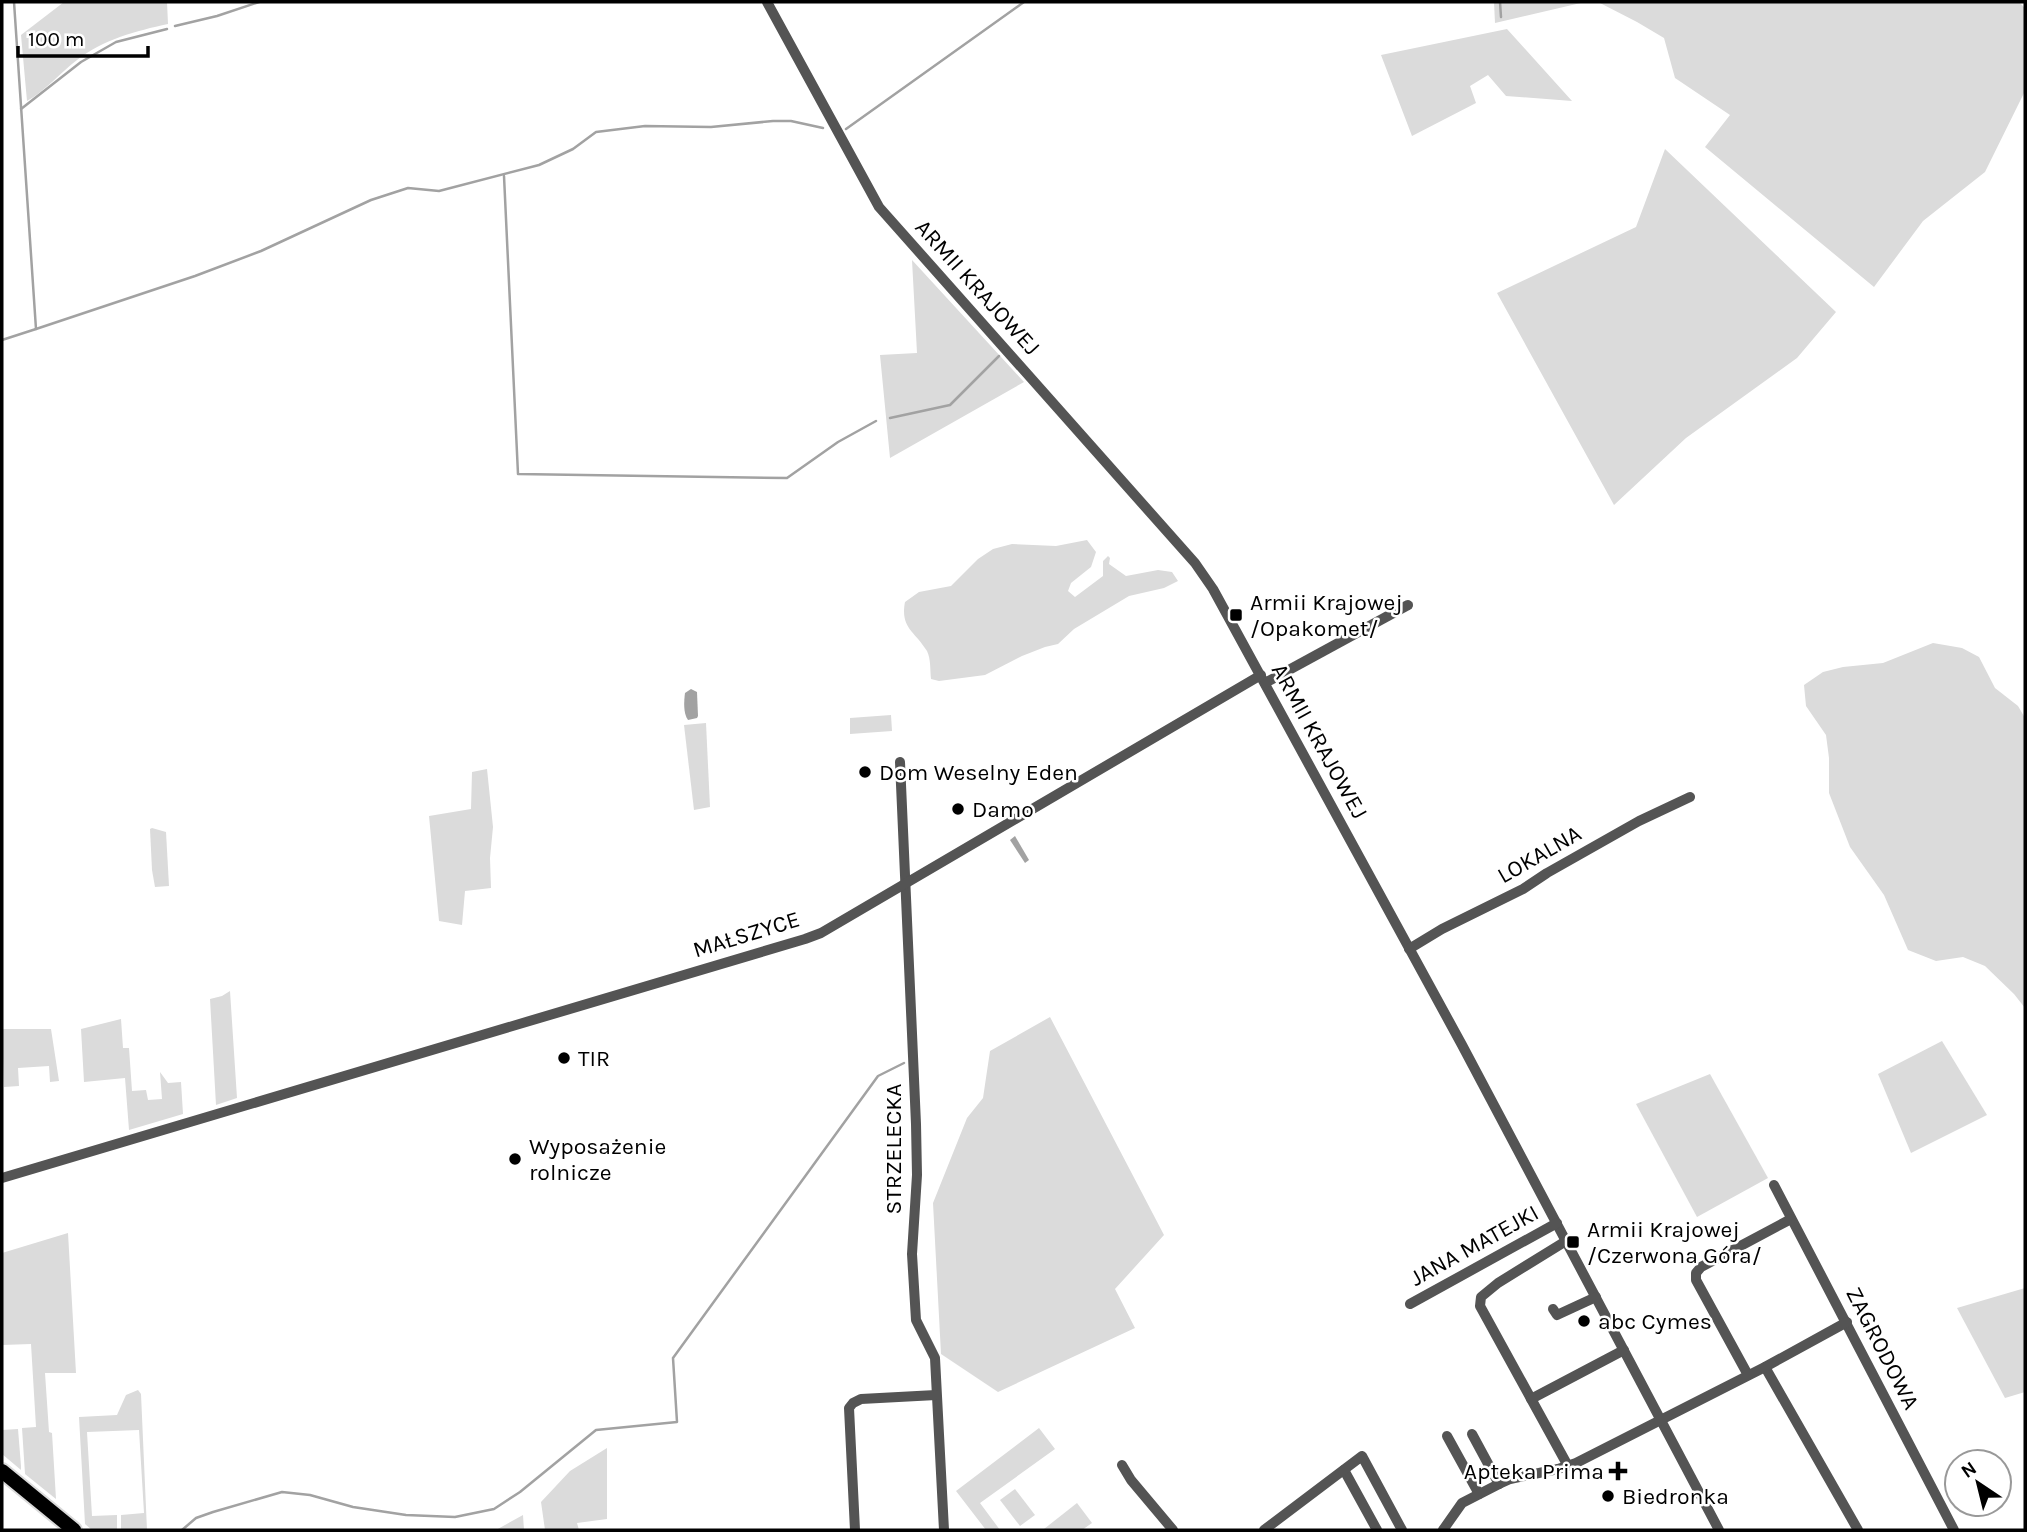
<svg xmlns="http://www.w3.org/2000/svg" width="2027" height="1532" viewBox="0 0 2027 1532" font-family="Karla,sans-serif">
<rect width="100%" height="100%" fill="#fff"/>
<g fill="#dbdbdb">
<path d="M 64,2 L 167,2 L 168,24 C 136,31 104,39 77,60 C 60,73 45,91 27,101 L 21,35 Z"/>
<path d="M 1494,2 L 1585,2 L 1495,23 Z"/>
<path d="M 1605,2 L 2019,2 L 2025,8 L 2025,91 L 1985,172 L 1923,221 L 1874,287 L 1705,147 L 1730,115 L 1675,78 L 1664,38 L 1637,22 L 1600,3 Z"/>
<path d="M 1507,29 L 1572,101 L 1506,96 L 1488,75 L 1470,86 L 1476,103 L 1412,136 L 1381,55 Z"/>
<path d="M 1665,149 L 1836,312 L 1797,358 L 1686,438 L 1614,505 L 1497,293 L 1636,227 Z"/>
<path d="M 912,260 L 1024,382 L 890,458 L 880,355 L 917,353 Z"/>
<path d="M 1087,540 L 1096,552 L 1091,567 L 1071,583 L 1068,591 L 1075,597 L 1103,576 L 1103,561 L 1108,556 L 1110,558 L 1109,564 L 1126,576 L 1158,570 L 1172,572 L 1178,581 L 1164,588 L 1129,596 L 1074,629 L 1058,644 L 1045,647 L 1022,656 L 985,675 L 939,681 L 931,679 C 930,670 931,659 927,651 C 915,631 900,628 905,602 L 919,592 L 951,586 L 978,559 L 993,549 L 1012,544 L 1056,546 Z"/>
<path d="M 1933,643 L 1962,648 L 1979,657 L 1995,688 L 2018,706 L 2025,718 L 2025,1008 L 2014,994 L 1985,966 L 1963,957 L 1936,961 L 1908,950 L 1884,895 L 1850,847 L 1829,793 L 1829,758 L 1826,735 L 1806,706 L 1804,685 L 1823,672 L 1843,667 L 1883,663 Z"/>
<path d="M 891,715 L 892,731 L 850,734 L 850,718 Z"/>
<path d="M 706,723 L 710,807 L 694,810 L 684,725 Z"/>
<path d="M 487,769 L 493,827 L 490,858 L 491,888 L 465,891 L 462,925 L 439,921 L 429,816 L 471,809 L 472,772 Z"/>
<path d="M 152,828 L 166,832 L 169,886 L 155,887 L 152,870 L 150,829 Z"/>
<path d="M 230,991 L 237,1098 L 216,1105 L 210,999 L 222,996 Z"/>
<path d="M 1050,1017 L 1164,1235 L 1115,1289 L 1135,1328 L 998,1392 L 941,1354 L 933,1203 L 967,1118 L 983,1098 L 990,1051 Z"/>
<path d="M 121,1019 L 123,1048 L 129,1048 L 132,1091 L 146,1090 L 148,1100 L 162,1099 L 160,1072 L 168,1083 L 181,1082 L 183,1114 L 129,1130 L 125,1078 L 84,1082 L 81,1029 Z"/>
<path d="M 2,1029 L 51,1029 L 59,1081 L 50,1082 L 49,1066 L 18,1068 L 19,1086 L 4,1087 Z"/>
<path d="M 1942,1041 L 1987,1115 L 1911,1153 L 1878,1074 Z"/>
<path d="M 1710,1074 L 1768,1178 L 1697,1217 L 1636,1104 Z"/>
<path d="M 68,1233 L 76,1373 L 45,1373 L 49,1432 L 52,1433 L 56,1499 L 25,1474 L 22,1428 L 36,1427 L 31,1344 L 2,1345 L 2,1253 Z"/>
<path d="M 2025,1288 L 2025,1392 L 2005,1398 L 1957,1308 Z"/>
<path d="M 138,1390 L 141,1394 L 147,1530 L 121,1530 L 121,1515 L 144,1513 L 139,1430 L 87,1432 L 92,1516 L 117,1515 L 117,1530 L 92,1530 L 85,1524 L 79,1417 L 117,1415 L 126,1395 Z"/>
<path d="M 1039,1428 L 1055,1449 L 980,1503 L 1000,1530 L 986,1530 L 956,1491 Z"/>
<path d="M 18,1429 L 21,1466 L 21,1470 L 2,1454 L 2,1430 Z"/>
<path d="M 607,1448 L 607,1519 L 577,1523 L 579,1530 L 545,1530 L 541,1502 L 570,1471 Z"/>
<path d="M 1015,1489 L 1035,1515 L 1020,1526 L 1000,1500 Z"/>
<path d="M 1077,1503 L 1092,1523 L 1082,1530 L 1045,1530 L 1044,1529 Z"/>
<path d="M 523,1515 L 524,1530 L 496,1530 Z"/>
</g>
<g fill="#a2a2a2">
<path d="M 691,689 L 697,692 L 698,716 L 697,718 L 688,720 C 683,713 684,701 685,693 Z"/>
<path d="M 1015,836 L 1029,860 L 1025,863 L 1010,840 Z"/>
</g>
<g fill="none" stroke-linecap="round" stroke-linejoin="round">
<g stroke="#a2a2a2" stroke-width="2.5">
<path d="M 14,2 L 36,329 L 195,276 L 261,251 L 371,200 L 408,188 L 439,191 L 539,165 L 573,149 L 596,132 L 645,126 L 711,127 L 773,121 L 791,121 L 823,128"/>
<path d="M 1500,2 L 1501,17"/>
<path d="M 175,26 L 217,16 L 259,2"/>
<path d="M 21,109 L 81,62 L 116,42 L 167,29"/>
<path d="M 846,129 L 1024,2"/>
<path d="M 504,176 L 518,474 L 787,478 L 838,442 L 876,421"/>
<path d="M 2,340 L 36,329"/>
<path d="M 890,418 L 950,405 L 999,356"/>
<path d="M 182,1530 L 196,1518 L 213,1512 L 282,1492 L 310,1495 L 353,1507 L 406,1515 L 455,1517 L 494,1509 L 520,1492 L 596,1430 L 677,1422 L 673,1358 L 878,1076 L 904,1063"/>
</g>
<defs>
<path id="major" d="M 2,1471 L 74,1530"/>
</defs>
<use href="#major" stroke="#dbdbdb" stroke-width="18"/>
<g stroke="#545454" stroke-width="10">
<path d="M 767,2 L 879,207 L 1195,563 L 1213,589 L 1462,1045 L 1719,1530"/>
<path d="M 1265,683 L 1408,605"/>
<path d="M 900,762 L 916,1124 L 917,1175 L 912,1254 L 916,1320 L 935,1358 L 944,1530"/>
<path d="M 1409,949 L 1442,929 L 1523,889 L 1547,873 L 1639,821 L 1690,797"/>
<path d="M 2,1178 L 805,939 L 821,933 L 1261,675"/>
<path d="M 1774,1185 L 1954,1530"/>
<path d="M 1566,1241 L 1498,1283 L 1481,1297 L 1480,1306 L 1568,1466"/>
<path d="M 1410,1304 L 1557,1223"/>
<path d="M 1553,1309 L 1557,1315 L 1596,1297"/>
<path d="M 1765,1367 L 1858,1530"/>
<path d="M 1748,1375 L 1696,1280 L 1696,1273 L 1701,1267 L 1791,1219"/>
<path d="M 1531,1399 L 1624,1350"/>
<path d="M 1472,1434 L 1499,1484"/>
<path d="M 1447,1436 L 1479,1494"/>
<path d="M 1122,1465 L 1131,1480 L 1173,1530"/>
<path d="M 1344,1470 L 1377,1530"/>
<path d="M 855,1530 L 849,1408 L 853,1403 L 861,1399 L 936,1395"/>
<path d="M 1264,1530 L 1362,1456 L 1402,1530"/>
<path d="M 1443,1530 L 1462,1503 L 1499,1484 L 1510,1479 L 1558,1469 L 1576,1463 L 1765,1367 L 1847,1322"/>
</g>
<use href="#major" stroke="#000" stroke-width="14"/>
</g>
<g fill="#000" stroke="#fff" stroke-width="2.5">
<rect x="1229" y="608" width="14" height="14" rx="3.5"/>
<circle cx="865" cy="772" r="7"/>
<circle cx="958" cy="809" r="7"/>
<circle cx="564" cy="1058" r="7"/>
<circle cx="515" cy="1159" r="7"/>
<rect x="1566" y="1235" width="14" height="14" rx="3.5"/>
<circle cx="1584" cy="1321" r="7"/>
<path d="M1614.5 1460.5h7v7h7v7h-7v7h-7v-7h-7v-7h7z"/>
<circle cx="1608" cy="1496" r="7"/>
</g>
<g text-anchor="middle" stroke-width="5" stroke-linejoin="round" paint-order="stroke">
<g font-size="23" fill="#000" stroke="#fff">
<text transform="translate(978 287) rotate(48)" y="8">ARMII KRAJOWEJ</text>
<text transform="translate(1320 741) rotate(61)" y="8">ARMII KRAJOWEJ</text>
<text transform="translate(1539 854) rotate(-30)" y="8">LOKALNA</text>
<text transform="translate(746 934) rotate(-17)" y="8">MAŁSZYCE</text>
<text transform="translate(893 1149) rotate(-90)" y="8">STRZELECKA</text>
<text transform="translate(1474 1245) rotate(-29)" y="8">JANA MATEJKI</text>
<text transform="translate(1883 1348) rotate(63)" y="8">ZAGRODOWA</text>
</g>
<g font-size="23" fill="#000" stroke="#fff" text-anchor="start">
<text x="1250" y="610">Armii Krajowej<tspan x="1250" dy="26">/Opakomet/</tspan></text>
<text x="879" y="780">Dom Weselny Eden</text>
<text x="972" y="817">Damo</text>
<text x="578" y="1066">TIR</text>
<text x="529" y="1154">Wyposażenie<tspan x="529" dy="26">rolnicze</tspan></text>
<text x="1587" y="1237">Armii Krajowej<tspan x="1587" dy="26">/Czerwona Góra/</tspan></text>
<text x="1598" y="1329">abc Cymes</text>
<text x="1604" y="1479" text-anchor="end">Apteka Prima</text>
<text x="1622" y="1504">Biedronka</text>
</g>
</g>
<rect width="2027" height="1532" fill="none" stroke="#000000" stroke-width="7"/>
<g transform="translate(1978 1483) rotate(325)"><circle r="33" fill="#ffffff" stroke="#999999" stroke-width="2"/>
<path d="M0-5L12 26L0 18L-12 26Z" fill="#000000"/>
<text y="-10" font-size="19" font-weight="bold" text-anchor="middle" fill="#000000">N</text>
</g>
<path d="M18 46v10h130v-10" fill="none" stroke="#000000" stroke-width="3.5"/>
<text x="28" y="46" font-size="21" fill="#000000" stroke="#ffffff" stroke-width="5" paint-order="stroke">100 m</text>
</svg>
